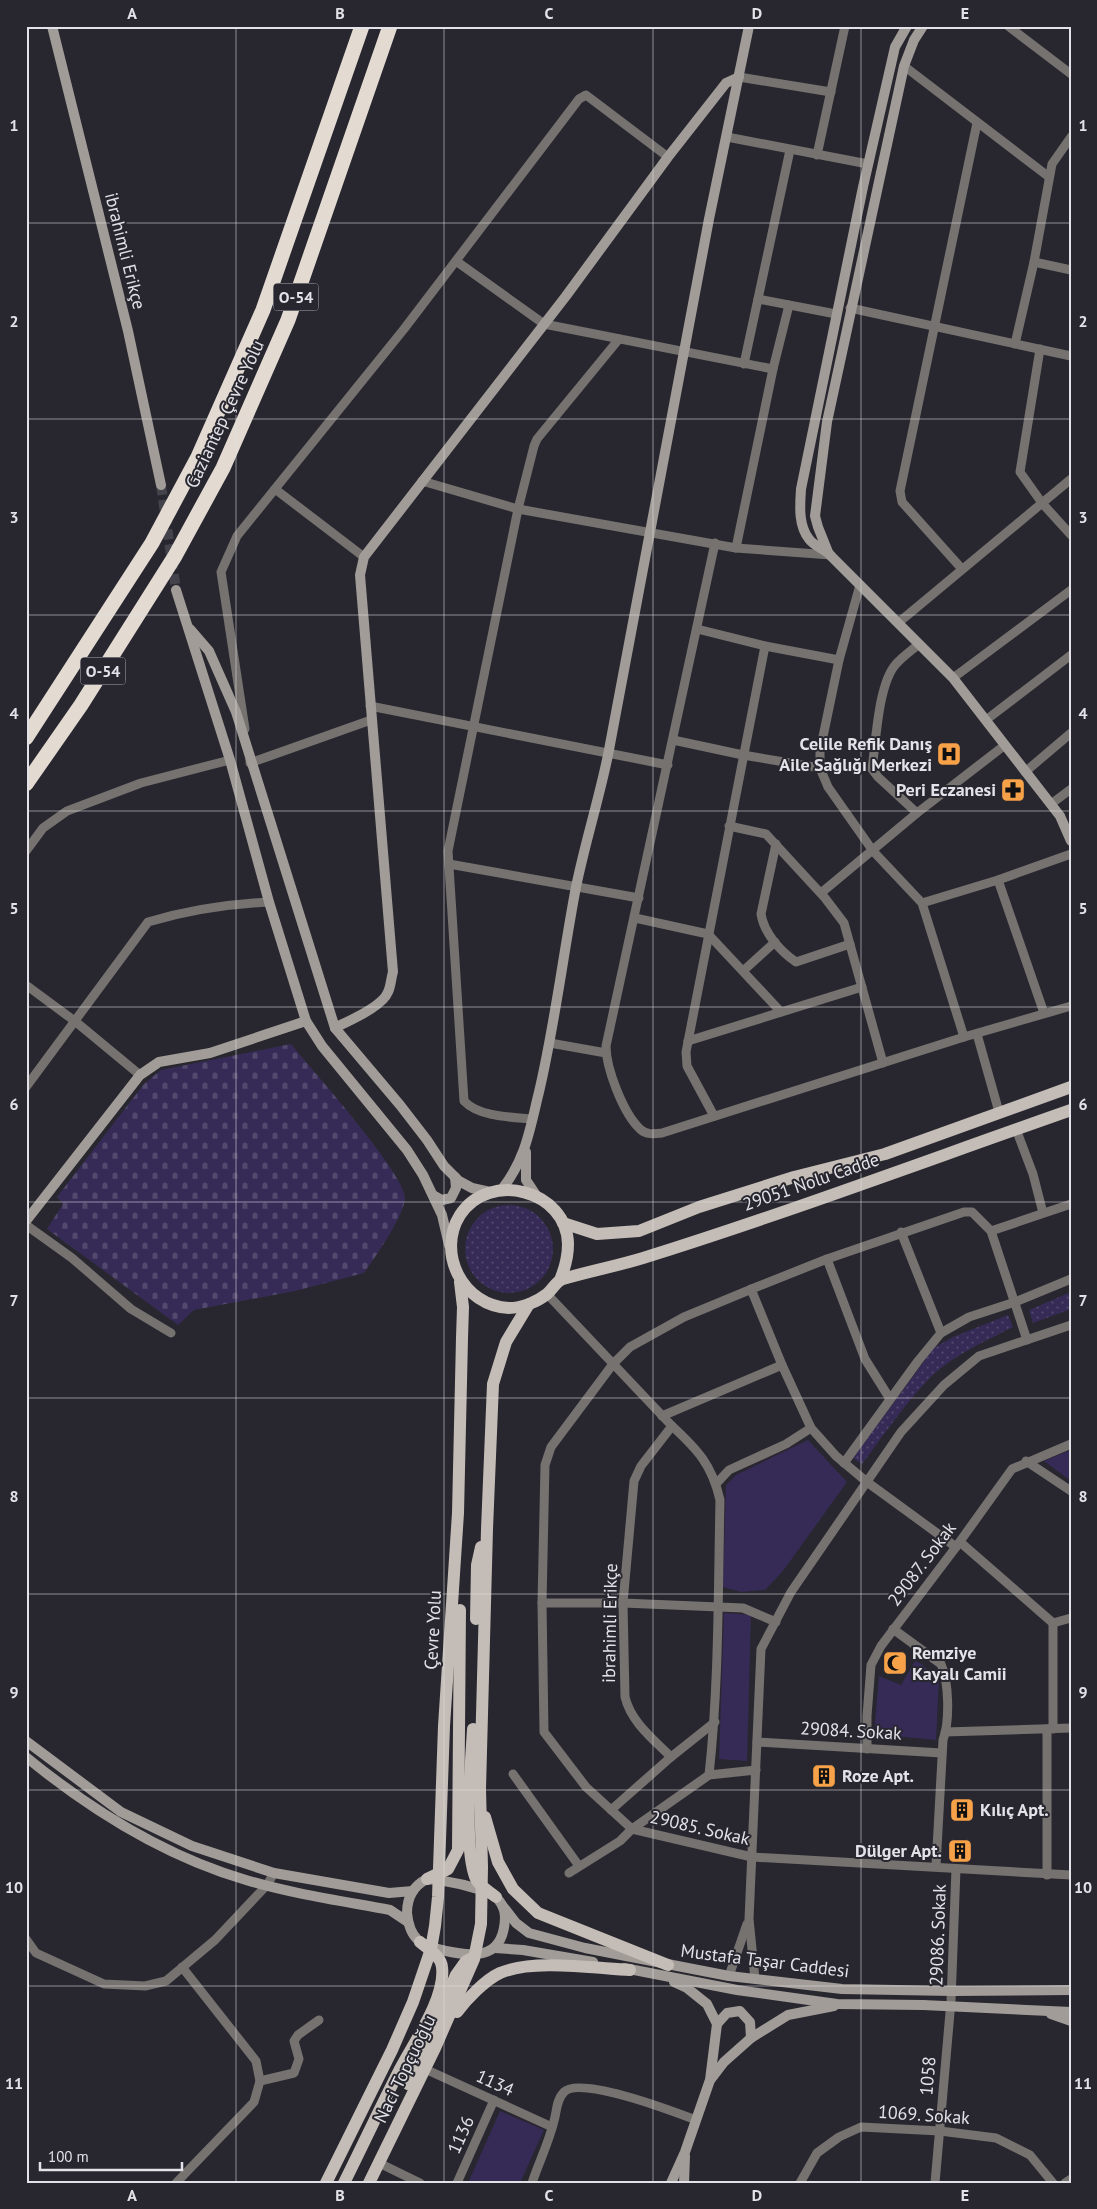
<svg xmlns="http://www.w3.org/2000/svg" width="1097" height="2209" viewBox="0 0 1097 2209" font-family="'PT Sans',sans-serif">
<defs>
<pattern id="grass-dots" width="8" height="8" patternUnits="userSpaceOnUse" patternTransform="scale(1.25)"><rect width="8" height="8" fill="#362b56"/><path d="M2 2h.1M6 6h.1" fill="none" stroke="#53496e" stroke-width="1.8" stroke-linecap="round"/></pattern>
<pattern id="cemetery-stones" width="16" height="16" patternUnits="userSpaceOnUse" patternTransform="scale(1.25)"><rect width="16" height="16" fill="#362b56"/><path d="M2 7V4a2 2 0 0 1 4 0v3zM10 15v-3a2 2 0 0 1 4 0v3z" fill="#53496e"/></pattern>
</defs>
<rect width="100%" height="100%" fill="#28272f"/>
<g fill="url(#grass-dots)">
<circle cx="509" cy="1249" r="44"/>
<path d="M 1071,1292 L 1071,1309 L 1033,1323 L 1029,1310 Z"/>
<path d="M 1008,1315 L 1013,1327 C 984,1342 951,1356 928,1380 C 904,1405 883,1436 862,1464 L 853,1458 L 934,1348 L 953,1337 Z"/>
</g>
<path fill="url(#cemetery-stones)" d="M 291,1044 C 312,1070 402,1170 405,1197 C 406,1213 374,1259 364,1273 L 295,1291 L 194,1310 L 178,1325 L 47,1229 L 63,1204 L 57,1197 L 144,1084 L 161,1070 Z"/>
<g fill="#362b56">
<path d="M 808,1440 L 847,1482 L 783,1571 L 765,1590 L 741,1592 L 723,1587 L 726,1485 L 736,1475 Z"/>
<path d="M 1071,1450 L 1071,1481 L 1044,1461 Z"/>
<path d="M 724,1613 L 751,1615 L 747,1761 L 719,1759 Z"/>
<path d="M 915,1661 L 922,1664 L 939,1680 L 936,1740 L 874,1734 L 879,1676 L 901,1685 Z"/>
<path d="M 500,2111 L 544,2130 L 520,2183 L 468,2183 Z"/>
</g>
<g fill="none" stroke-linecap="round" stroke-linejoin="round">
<path stroke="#44434b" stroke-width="10" stroke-dasharray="10 5" stroke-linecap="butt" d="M 161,485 L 176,590"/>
<g stroke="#75726f" stroke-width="9">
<path d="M 1008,26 L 1071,74"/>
<path d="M 904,66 L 1049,177"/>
<path d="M 739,77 L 831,92"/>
<path d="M 727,137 L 868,164"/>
<path d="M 817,155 L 845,26"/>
<path d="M 456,261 L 544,324 L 773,369 L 736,548"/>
<path d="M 1034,262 L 1071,270"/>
<path d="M 758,299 L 836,314"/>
<path d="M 850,308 L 1071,356"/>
<path d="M 1015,344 L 1034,262 L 1052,164 L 1071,137"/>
<path d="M 1040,349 L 1020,472 L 1042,503 L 1071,535"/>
<path d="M 744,364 L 790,150"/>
<path d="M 773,369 L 789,305"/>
<path d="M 422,481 L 518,509 L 736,548 L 831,555"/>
<path d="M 275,489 L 364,557"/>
<path d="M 715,543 L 606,1046 C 606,1068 623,1113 640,1129 C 646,1135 654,1134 662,1133 L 964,1037 L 1071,1006"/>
<path d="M 962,569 L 902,502 L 900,491 L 977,123"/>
<path d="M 860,585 L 839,660 L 820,751 L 820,768 L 828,787 L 873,851 L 922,903 L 964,1037"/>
<path d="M 898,623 L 1071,479"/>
<path d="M 697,629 L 765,646 L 839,660"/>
<path d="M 953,678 L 1071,590"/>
<path d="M 370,706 L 668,765"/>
<path d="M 986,720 L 1071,655"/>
<path d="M 245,729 L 221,572 L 237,536 L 404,329 L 579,99 L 586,95 L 668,157"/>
<path d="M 673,740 L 743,755 L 820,768"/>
<path d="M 250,759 L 250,763 L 371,720"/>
<path d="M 1025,772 L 1071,733"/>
<path d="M 1051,804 L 1071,789"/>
<path d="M 917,813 L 878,777 L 872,769 C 876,742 878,684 896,664 C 902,657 912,650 919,644"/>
<path d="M 729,826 L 766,834 L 825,898 L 844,923 L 883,1063"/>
<path d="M 776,844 L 761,914 C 764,933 780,951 796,962 L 850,944"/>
<path d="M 26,851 L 43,828 L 67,811 L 141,783 L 230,760"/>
<path d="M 449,864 L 639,898"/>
<path d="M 998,880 L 1044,1013"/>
<path d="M 821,893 L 917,813 L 1005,745"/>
<path d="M 922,903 L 998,880 L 1071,854"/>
<path d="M 635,918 L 708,934 L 781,1012"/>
<path d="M 743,971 L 775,942"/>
<path d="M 26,985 L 76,1022 L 140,1075"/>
<path d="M 977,1034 L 999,1112"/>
<path d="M 688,1041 L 862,987"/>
<path d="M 550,1043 L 606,1053"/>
<path d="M 26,1087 L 148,922 C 188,910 227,904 269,902"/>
<path d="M 714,1116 L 687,1066 L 686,1052 L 765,646"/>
<path d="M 532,1119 C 511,1117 479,1117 464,1101 L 448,851 L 518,509 L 534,446 L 537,439 L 619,339"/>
<path d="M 1016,1129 L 1033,1174 L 1043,1213"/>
<path d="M 26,1225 L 72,1258 L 131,1309 L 171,1333"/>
<path d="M 991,1231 L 972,1212 L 964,1212 L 827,1259 L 759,1286 L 684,1317 L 630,1347 L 613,1364 L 551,1447 L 545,1465 L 542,1603 L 544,1732 L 586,1787 L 632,1829 L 752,1857 L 1071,1875"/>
<path d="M 901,1232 L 941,1333"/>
<path d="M 827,1259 L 865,1359 L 890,1399"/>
<path d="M 751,1289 L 782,1365 L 811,1428 L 836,1456 L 867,1482 L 956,1547"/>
<path d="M 547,1294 L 672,1426 C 698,1450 712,1465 720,1500 C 718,1592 719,1684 709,1775"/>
<path d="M 1027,1340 L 991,1231 L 1071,1204"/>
<path d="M 662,1416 L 782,1365"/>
<path d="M 1026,1461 L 1071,1491"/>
<path d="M 844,1463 L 918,1361 L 941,1333 L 969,1317 L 1015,1302 L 1071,1279"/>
<path d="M 716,1484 L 729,1470 L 786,1444 L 811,1428"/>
<path d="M 960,1542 L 1053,1623 L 1071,1618"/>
<path d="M 542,1603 L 623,1603 L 743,1608 L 776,1622"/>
<path d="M 1053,1623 L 1053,1729"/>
<path d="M 893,1629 L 941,1664 C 949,1682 950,1721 943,1740 L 936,1866"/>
<path d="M 945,1732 L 1071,1728"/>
<path d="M 757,1742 L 942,1753"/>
<path d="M 867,1749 L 867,1716 L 871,1665 L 881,1646 L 956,1547 L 1012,1469 L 1071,1444"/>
<path d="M 671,1757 C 653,1739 631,1722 625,1697 L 623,1603 L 634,1481 L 641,1466 L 672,1426"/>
<path d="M 513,1774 L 579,1866"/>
<path d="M 611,1810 L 671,1757 L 715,1722"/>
<path d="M 569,1873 L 620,1841 L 632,1829 L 709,1775 L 756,1770"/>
<path d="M 1047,1875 L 1047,1729"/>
<path d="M 26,1939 L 36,1953 L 104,1984 L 145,1986 L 166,1981 L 215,1940 L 267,1885 L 274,1873"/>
<path d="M 729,1976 L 747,1924"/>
<path d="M 755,1979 L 749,1919 L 761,1649 L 791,1592 L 901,1432 L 944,1385 L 979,1356 L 1071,1325"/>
<path d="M 425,2069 L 552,2127"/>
<path d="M 260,2081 L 294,2073 L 299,2059 L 294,2041 L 298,2035 L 319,2020"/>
<path d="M 379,2163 L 420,2183"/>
<path d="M 176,2183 L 254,2102 L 260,2081 L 256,2061 L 182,1967"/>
<path d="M 457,2183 L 494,2100"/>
<path d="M 532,2183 C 539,2162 549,2142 554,2121 C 557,2111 556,2100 564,2092 C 579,2075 675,2112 696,2120"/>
<path d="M 800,2183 L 817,2153 L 839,2137 L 861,2127 L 940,2131 L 996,2138 L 1030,2155 L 1053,2183"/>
<path d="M 935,2183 L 951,2001 L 956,1869"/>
<path d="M 1065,2183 L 1071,2179"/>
</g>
<g stroke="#a19c97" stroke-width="10">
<path d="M 52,26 L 128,331 L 161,485"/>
<path d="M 907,26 L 895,47 L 863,187 L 801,489 C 800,505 798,525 809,539 C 813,545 823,549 828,553 L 953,678 L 1060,816 L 1071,841"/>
<path d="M 828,552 L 818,527 L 815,516 L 827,422 L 904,66 L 914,40 L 923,26"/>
<path d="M 176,590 L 230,760 L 269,902 L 306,1021 L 322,1046 L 407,1150 L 423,1175 L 442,1215 L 449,1245"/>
<path d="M 190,629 L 209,651 L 236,712 L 335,1028 L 400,1105 L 427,1140 L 444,1166 L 459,1181 L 472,1188 L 490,1192"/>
<path d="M 335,1028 C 350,1020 382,1007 388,992 C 391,986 391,978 393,972 L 360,575 L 364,557 L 566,296 L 668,157 L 726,83 L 739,77"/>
<path d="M 526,1152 L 526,1180 L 536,1195"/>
<path d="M 502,1189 C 526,1159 530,1128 539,1092 C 555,1024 563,955 576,887 C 585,843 599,799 608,755 L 709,219 L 749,26"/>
<path d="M 433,1195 L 442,1200 L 451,1198 L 456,1188 L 455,1177"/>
<path d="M 26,1221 L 140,1075 L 159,1062 L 210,1053 L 306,1021"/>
<path d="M 26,1741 L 121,1812 L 192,1846 L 274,1873 L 389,1893 L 413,1891"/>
<path d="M 26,1757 C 92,1811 164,1856 246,1880 C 293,1894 342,1901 390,1910 L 408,1922"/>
<path d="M 427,1879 C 451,1881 471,1885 493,1895 C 500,1899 505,1909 505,1917 C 504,1957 478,1958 446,1951 C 438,1949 425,1946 418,1940 C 410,1933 408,1923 407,1913 C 407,1897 413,1886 427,1879 Z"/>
<path d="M 502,1905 L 516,1923 L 529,1933 L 585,1948 L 729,1976 L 842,1989 L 952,1991 L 1071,1990"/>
<path d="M 495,1948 L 523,1950 L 593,1962"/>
<path d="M 624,1968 L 737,1990 L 837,2004 L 923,2005 L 1071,2012"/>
<path d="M 1051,2014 L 1071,2021"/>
<path d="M 717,2024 L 727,2013 L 740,2011 L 750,2022 L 751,2038"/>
<path d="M 711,2079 L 724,2062 L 751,2038 L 788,2015 L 834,2006"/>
<path d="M 671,2183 L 685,2152 L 710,2080 L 717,2024 L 707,2004 L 687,1988 L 674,1982"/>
<path d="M 684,2183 L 685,2156"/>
</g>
<g stroke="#c4bcb6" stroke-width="12">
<path d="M 563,1223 L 597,1234 L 639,1231 L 699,1207 L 794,1177 L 885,1154 L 1071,1087"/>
<path d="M 560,1280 C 565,1268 568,1258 568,1244 C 567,1190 489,1170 460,1215 C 436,1253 463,1306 509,1308 C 522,1308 537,1302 547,1294 C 553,1289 556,1281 563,1279 C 590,1271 617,1266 643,1258 C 787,1213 928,1160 1071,1110"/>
<path d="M 476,1619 L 477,1565 L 481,1547"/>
<path d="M 473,1729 C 471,1764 463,1849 476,1879 C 479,1886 490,1892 496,1897"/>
<path d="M 485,1817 L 498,1862 L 513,1889 L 538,1913 L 668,1965"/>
<path d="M 427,1879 L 448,1869 L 458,1850 L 460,1610"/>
<path d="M 457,2012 C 467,1999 485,1980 500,1973 C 532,1959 593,1968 630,1970"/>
<path d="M 408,2084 L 456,1975 L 466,1961 L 474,1957"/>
<path d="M 326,2183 L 392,2050 L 413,2002 L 431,1949 L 435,1926 L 438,1897 L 444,1726 L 458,1513 L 462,1338 L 463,1307 L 460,1282"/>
<path d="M 344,2183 C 363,2145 381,2106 400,2069 C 414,2042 446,1998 442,1967 C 441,1956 428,1949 420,1942"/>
<path d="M 369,2183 L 435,2048 L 474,1959 L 481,1924 L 482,1867 L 480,1789 L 487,1529 L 493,1384 L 506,1342 L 529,1304"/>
</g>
<g stroke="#e3dad2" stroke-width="15">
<path d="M 26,738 L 152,543 L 198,457 L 263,310 L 362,26"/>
<path d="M 26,784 L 81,705 L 175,556 L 223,468 L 288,320 L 390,26"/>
</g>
</g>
<path fill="none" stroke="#e3e2e8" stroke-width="1" stroke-opacity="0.55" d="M 236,26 L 236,2183M 444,26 L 444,2183M 653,26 L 653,2183M 861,26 L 861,2183M 26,223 L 1071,223M 26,419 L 1071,419M 26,615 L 1071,615M 26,811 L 1071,811M 26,1007 L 1071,1007M 26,1202 L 1071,1202M 26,1398 L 1071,1398M 26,1594 L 1071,1594M 26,1790 L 1071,1790M 26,1986 L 1071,1986"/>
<defs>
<symbol id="hospital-square" viewBox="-11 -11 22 22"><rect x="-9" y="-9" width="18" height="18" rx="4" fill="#f7a149" stroke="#28272f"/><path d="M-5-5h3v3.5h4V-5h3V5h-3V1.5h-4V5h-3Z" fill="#111"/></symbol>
<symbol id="pharmacy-square" viewBox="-11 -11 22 22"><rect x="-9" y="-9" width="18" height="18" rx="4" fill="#f7a149" stroke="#28272f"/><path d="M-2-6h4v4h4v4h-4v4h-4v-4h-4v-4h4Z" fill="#111"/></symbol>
<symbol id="mosque-square" viewBox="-11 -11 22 22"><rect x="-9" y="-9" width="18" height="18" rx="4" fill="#f7a149" stroke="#28272f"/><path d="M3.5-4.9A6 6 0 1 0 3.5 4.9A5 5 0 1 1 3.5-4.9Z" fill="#111"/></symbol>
<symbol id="building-square" viewBox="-11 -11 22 22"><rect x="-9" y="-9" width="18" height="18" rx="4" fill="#f7a149" stroke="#28272f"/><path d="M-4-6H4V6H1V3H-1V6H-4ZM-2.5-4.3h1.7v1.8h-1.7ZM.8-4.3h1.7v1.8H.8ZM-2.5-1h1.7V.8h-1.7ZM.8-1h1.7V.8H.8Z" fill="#111"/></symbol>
</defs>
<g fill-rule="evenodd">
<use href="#hospital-square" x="935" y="740" width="28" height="28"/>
<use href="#pharmacy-square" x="999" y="776" width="28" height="28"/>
<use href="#mosque-square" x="881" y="1649" width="28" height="28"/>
<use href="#building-square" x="810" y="1762" width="28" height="28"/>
<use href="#building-square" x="948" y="1796" width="28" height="28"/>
<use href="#building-square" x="946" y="1837" width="28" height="28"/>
</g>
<g text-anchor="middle" stroke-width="4" stroke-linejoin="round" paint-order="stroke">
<g fill="#28272f" stroke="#abaab0" stroke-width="1">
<rect x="273.5" y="283.5" width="45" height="27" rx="4"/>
<rect x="80.5" y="657.5" width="45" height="27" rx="4"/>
</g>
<g font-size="16" font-weight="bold" fill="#e3e2e8">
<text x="296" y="303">O-54</text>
<text x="103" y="677">O-54</text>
</g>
<g font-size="18" fill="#e3e2e8" stroke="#28272f">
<text transform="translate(125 251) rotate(76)" y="6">ibrahimli Erikçe</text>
<text transform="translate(225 414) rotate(-65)" y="6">Gaziantep Çevre Yolu</text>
<text transform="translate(811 1182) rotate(-19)" y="6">29051 Nolu Cadde</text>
<text transform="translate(922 1564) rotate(-53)" y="6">29087. Sokak</text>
<text transform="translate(610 1623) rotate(-89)" y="6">ibrahimli Erikçe</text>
<text transform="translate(433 1630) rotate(-87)" y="6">Çevre Yolu</text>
<text transform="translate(851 1731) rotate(3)" y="6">29084. Sokak</text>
<text transform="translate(700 1828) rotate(13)" y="6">29085. Sokak</text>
<text transform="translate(938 1935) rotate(-88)" y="6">29086. Sokak</text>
<text transform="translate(765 1961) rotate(7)" y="6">Mustafa Taşar Caddesi</text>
<text transform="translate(405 2069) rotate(-64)" y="6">Naci Topçuoğlu</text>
<text transform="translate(928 2076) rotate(-85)" y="6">1058</text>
<text transform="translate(495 2083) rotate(24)" y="6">1134</text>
<text transform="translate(924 2115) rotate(4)" y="6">1069. Sokak</text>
<text transform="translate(461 2135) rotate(-66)" y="6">1136</text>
</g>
<g font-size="18" font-weight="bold" fill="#e3e2e8" stroke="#28272f" text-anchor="end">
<text x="932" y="750">Celile Refik Danış<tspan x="932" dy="21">Aile Sağlığı Merkezi</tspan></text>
<text x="996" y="796">Peri Eczanesi</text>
<text x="912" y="1659" text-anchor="start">Remziye<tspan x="912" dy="21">Kayalı Camii</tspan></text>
<text x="842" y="1782" text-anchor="start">Roze Apt.</text>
<text x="980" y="1816" text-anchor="start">Kılıç Apt.</text>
<text x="942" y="1857">Dülger Apt.</text>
</g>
</g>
<rect width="1097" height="2209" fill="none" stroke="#28272f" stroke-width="55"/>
<path d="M40 2162v8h142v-8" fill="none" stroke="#e3e2e8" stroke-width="2.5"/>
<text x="48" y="2162" font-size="15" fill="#e3e2e8" stroke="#28272f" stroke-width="4" paint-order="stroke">100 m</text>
<rect x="28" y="28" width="1042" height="2154" fill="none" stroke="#e3e2e8" stroke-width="2"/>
<g font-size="16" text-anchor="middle" font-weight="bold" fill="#e3e2e8">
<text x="132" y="19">A</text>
<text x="340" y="19">B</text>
<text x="549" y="19">C</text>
<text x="757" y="19">D</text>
<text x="965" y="19">E</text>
<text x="14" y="131">1</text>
<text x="1083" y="131">1</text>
<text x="14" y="327">2</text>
<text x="1083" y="327">2</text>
<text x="14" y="523">3</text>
<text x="1083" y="523">3</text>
<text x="14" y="719">4</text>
<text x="1083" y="719">4</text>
<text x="14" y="914">5</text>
<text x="1083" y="914">5</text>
<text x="14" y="1110">6</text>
<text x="1083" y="1110">6</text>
<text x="14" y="1306">7</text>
<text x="1083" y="1306">7</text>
<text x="14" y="1502">8</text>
<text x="1083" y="1502">8</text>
<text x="14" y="1698">9</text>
<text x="1083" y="1698">9</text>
<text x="14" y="1893">10</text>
<text x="1083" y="1893">10</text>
<text x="14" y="2089">11</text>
<text x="1083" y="2089">11</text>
<text x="132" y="2201">A</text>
<text x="340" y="2201">B</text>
<text x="549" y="2201">C</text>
<text x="757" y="2201">D</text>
<text x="965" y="2201">E</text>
</g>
</svg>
